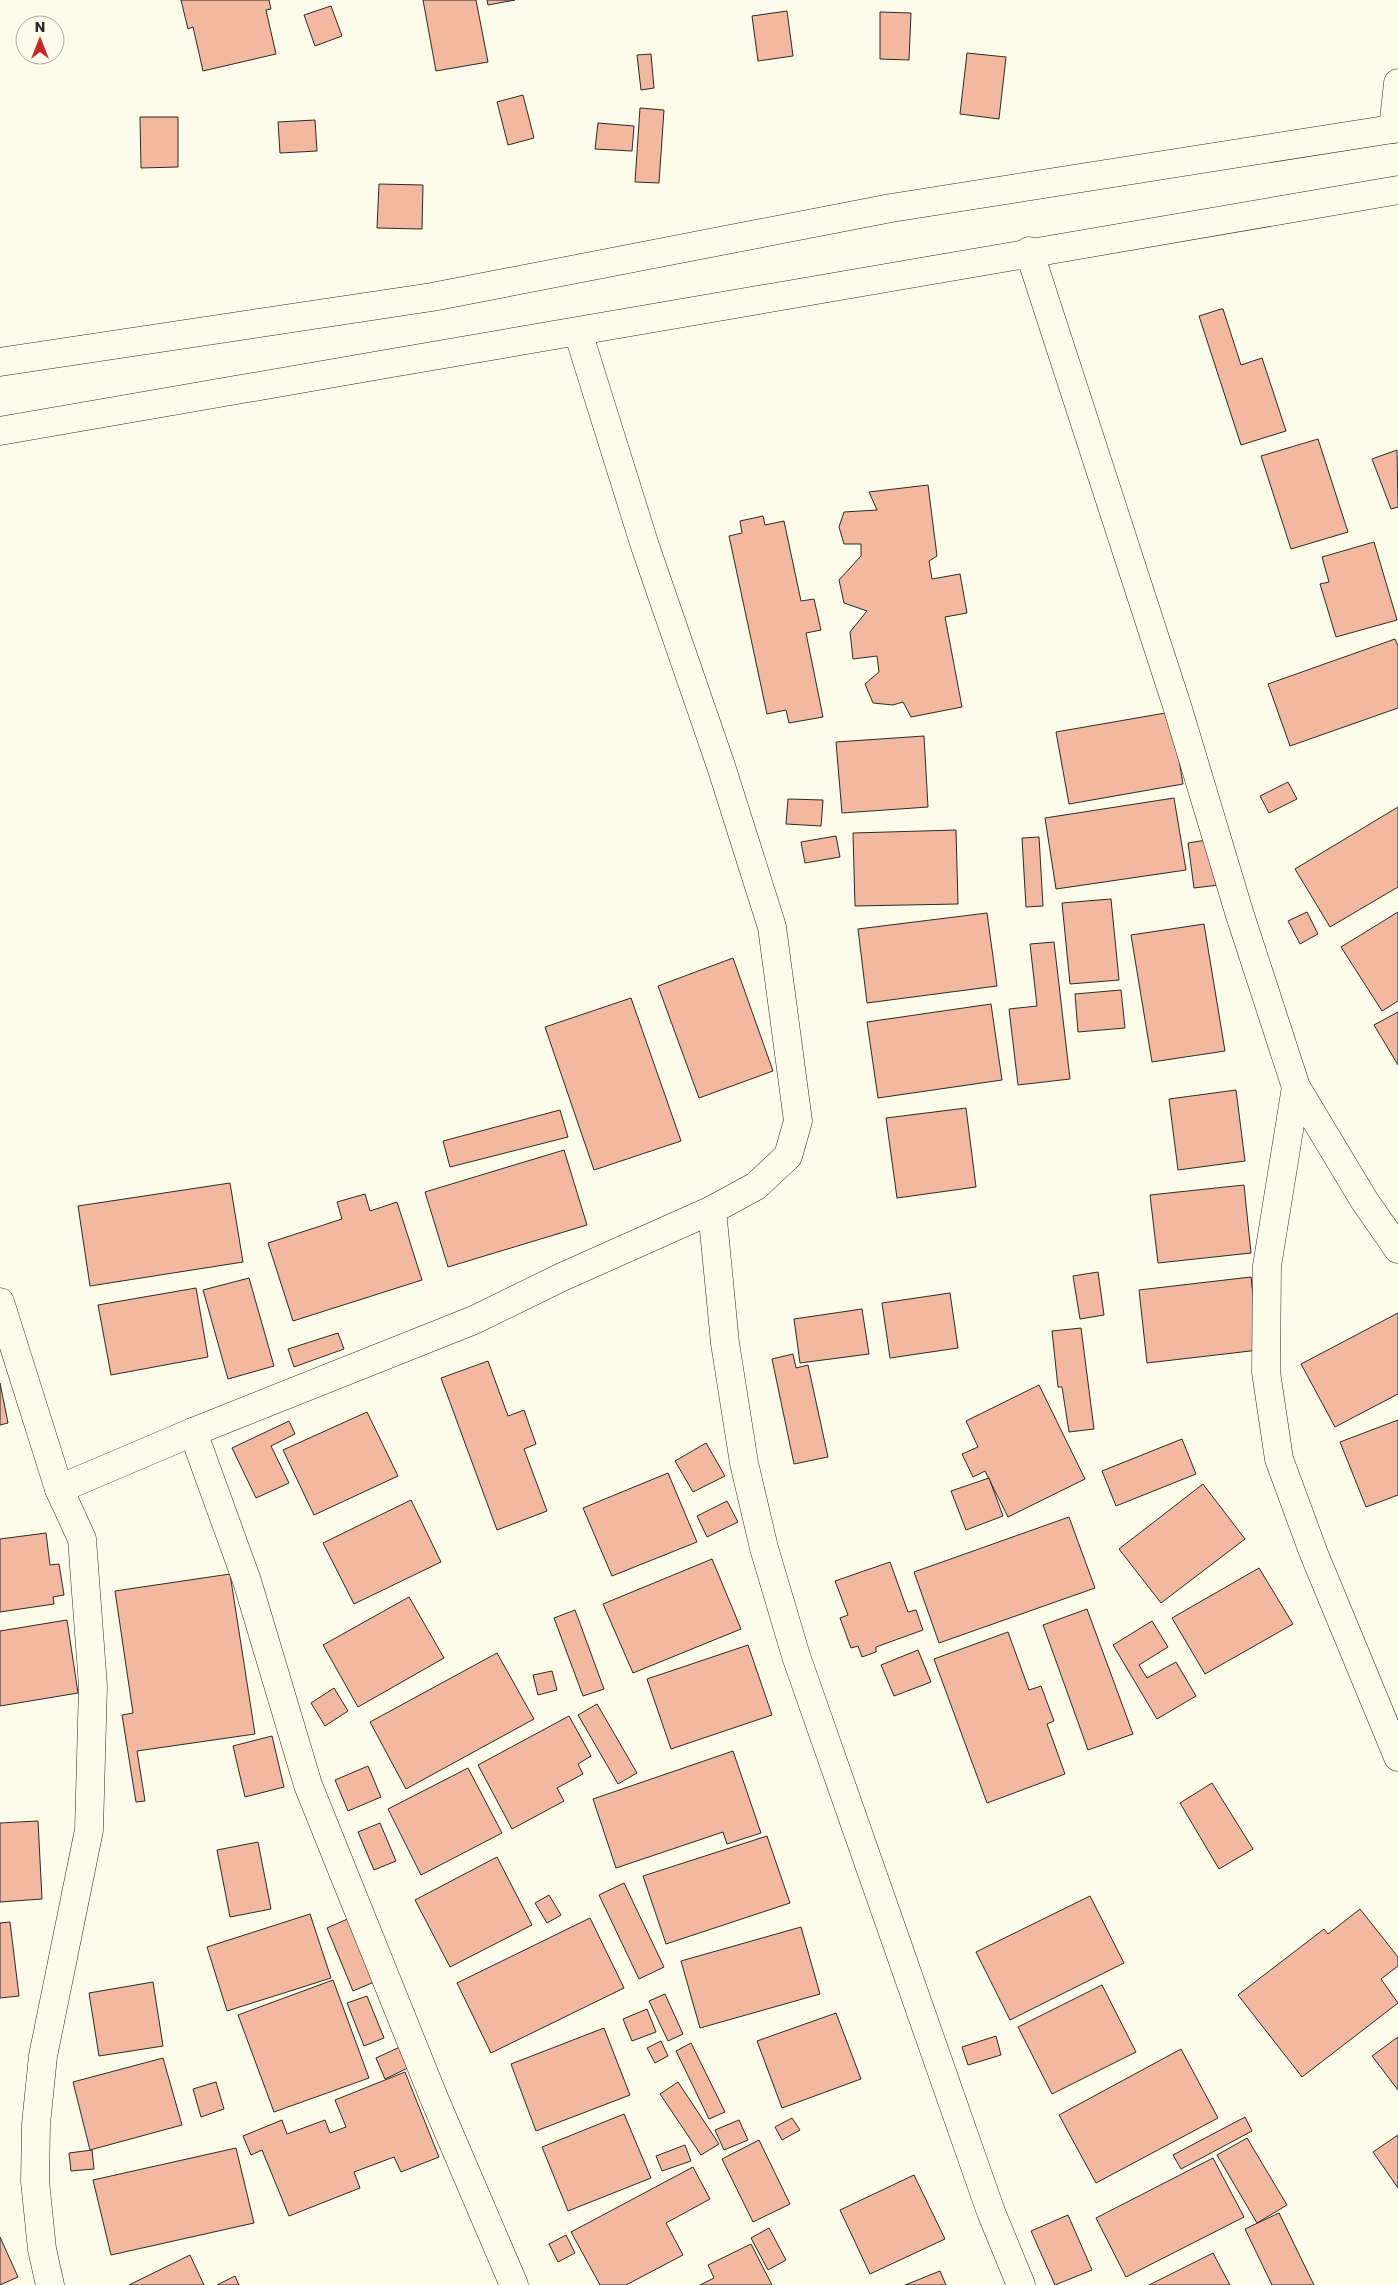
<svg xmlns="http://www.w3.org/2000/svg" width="1398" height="2285" viewBox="0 0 1398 2285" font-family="Poppins,sans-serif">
<rect width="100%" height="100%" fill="#fdfbea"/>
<g fill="#f2b8a0" stroke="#2b2b2b">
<path d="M 181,0 L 269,0 L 271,9 L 266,10 L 276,54 L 203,71 L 193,27 L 188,29 Z"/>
<path d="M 423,0 L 476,0 L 488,62 L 436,71 Z"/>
<path d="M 487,0 L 515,0 L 488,5 Z"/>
<path d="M 331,6 L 342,36 L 315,46 L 304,15 Z"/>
<path d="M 787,11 L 793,56 L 758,61 L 752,16 Z"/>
<path d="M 880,12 L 911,13 L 909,60 L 880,59 Z"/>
<path d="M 967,53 L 1006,57 L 999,119 L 960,114 Z"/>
<path d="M 651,54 L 654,88 L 641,90 L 637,55 Z"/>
<path d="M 523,95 L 534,138 L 508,145 L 497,102 Z"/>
<path d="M 640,108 L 664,110 L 659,183 L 635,182 Z"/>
<path d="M 140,117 L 178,117 L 178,167 L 141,168 Z"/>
<path d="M 315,120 L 317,151 L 280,153 L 278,122 Z"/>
<path d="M 598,123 L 634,126 L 632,151 L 595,149 Z"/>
<path d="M 379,184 L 423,185 L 422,229 L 377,228 Z"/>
<path d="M 1221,309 L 1223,309 L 1241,365 L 1262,358 L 1286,431 L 1241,445 L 1199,316 Z"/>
<path d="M 1318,439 L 1348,532 L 1291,549 L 1261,456 Z"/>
<path d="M 1397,450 L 1398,507 L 1391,509 L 1372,459 Z"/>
<path d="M 928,485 L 937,556 L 929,561 L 932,579 L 960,574 L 967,613 L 945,617 L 962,707 L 911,717 L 903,702 L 893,705 L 873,703 L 865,684 L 879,672 L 877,656 L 853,659 L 850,632 L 867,611 L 844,603 L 839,580 L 861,556 L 861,544 L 844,544 L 839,527 L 844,512 L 877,510 L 869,492 Z"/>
<path d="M 763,516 L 765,525 L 784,521 L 801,601 L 814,599 L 821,630 L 806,633 L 823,717 L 789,723 L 786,710 L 767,714 L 729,536 L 742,533 L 740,521 Z"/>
<path d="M 1374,542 L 1397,620 L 1336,637 L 1320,584 L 1329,582 L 1322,557 Z"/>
<path d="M 1395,639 L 1398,646 L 1398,708 L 1290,746 L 1268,684 Z"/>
<path d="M 1171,712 L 1183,784 L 1069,804 L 1056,732 Z"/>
<path d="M 924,736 L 928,807 L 842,813 L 836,742 Z"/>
<path d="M 1288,782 L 1297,799 L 1269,813 L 1260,796 Z"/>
<path d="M 1174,798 L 1186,870 L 1056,889 L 1045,818 Z"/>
<path d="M 788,799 L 823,800 L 821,826 L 786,824 Z"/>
<path d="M 1398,807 L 1398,887 L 1330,927 L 1295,869 Z"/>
<path d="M 956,830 L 958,904 L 855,906 L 853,833 Z"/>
<path d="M 836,836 L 840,857 L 805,863 L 801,842 Z"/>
<path d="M 1039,837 L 1043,906 L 1026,907 L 1022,838 Z"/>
<path d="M 1213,839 L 1219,885 L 1194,888 L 1188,843 Z"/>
<path d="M 1111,899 L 1119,980 L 1070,984 L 1062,903 Z"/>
<path d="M 1307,912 L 1318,934 L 1300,944 L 1288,921 Z"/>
<path d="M 1398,912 L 1398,1001 L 1382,1011 L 1341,947 Z"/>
<path d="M 987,913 L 997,986 L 867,1003 L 858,929 Z"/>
<path d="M 1204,924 L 1225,1051 L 1152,1062 L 1131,935 Z"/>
<path d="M 1054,942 L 1070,1079 L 1018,1085 L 1009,1009 L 1037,1006 L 1030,944 Z"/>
<path d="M 733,958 L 773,1071 L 699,1098 L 658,986 Z"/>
<path d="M 1121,990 L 1125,1028 L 1078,1032 L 1075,994 Z"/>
<path d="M 631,998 L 681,1141 L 594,1170 L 545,1027 Z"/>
<path d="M 991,1004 L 1002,1080 L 878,1098 L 867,1022 Z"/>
<path d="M 1398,1012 L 1398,1065 L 1374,1025 Z"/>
<path d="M 1236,1090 L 1245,1161 L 1178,1170 L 1169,1099 Z"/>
<path d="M 966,1108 L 976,1187 L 897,1198 L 886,1118 Z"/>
<path d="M 560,1110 L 568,1137 L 450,1167 L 443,1141 Z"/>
<path d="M 564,1150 L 587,1225 L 448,1267 L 425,1192 Z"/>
<path d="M 230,1183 L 243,1262 L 90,1286 L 78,1206 Z"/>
<path d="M 1244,1185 L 1251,1253 L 1158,1263 L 1150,1195 Z"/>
<path d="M 365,1194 L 370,1211 L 397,1202 L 422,1280 L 293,1321 L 268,1243 L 342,1219 L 337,1202 Z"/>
<path d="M 1098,1272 L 1104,1315 L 1080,1319 L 1073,1276 Z"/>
<path d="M 1251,1277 L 1259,1350 L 1147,1363 L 1139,1290 Z"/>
<path d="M 249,1278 L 274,1366 L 228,1379 L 203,1290 Z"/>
<path d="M 196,1288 L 208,1357 L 111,1375 L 98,1305 Z"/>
<path d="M 950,1293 L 958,1348 L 890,1358 L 882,1303 Z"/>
<path d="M 862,1309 L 869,1354 L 800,1363 L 794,1319 Z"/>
<path d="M 1398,1313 L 1398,1394 L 1335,1427 L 1301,1364 Z"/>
<path d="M 1081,1328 L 1094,1429 L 1069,1432 L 1062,1387 L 1058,1387 L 1052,1331 Z"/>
<path d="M 338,1333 L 344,1349 L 294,1367 L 288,1349 Z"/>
<path d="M 793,1354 L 796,1368 L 808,1365 L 828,1457 L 794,1464 L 772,1359 Z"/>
<path d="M 488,1361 L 508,1416 L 524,1410 L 536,1444 L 524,1449 L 547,1511 L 497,1530 L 441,1378 Z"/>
<path d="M 0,1383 L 8,1423 L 0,1425 Z"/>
<path d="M 1039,1385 L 1085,1479 L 1008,1517 L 985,1471 L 973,1477 L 962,1454 L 978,1447 L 966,1421 Z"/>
<path d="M 367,1412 L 398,1476 L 314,1515 L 283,1450 Z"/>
<path d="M 1398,1420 L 1398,1495 L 1366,1507 L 1340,1442 Z"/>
<path d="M 289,1421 L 295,1434 L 271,1446 L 289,1483 L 256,1498 L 232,1448 Z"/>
<path d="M 1182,1439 L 1196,1474 L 1116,1506 L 1102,1471 Z"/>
<path d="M 706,1443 L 725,1476 L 693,1492 L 675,1461 Z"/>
<path d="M 668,1473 L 697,1542 L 612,1576 L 583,1508 Z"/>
<path d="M 989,1478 L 1003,1516 L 966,1530 L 951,1491 Z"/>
<path d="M 1203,1484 L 1245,1539 L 1161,1603 L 1119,1549 Z"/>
<path d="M 411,1500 L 441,1562 L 354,1604 L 323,1543 Z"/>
<path d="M 727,1501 L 738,1522 L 707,1537 L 697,1516 Z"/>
<path d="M 1069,1517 L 1095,1588 L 939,1643 L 914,1572 Z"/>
<path d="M 46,1533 L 50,1565 L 59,1564 L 64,1595 L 53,1597 L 54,1604 L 0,1612 L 0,1539 Z"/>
<path d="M 712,1559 L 741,1629 L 633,1673 L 603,1604 Z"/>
<path d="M 890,1562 L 908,1612 L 916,1610 L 923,1630 L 876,1647 L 876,1652 L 862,1657 L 858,1646 L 851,1648 L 840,1618 L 848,1615 L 835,1581 Z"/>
<path d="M 1259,1568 L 1293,1624 L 1205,1674 L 1172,1618 Z"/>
<path d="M 230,1574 L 255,1734 L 137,1751 L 145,1801 L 136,1802 L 122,1715 L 133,1713 L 115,1591 Z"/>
<path d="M 409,1597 L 444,1658 L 358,1707 L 323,1645 Z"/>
<path d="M 1087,1609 L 1133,1734 L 1088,1750 L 1043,1625 Z"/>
<path d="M 575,1610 L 604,1689 L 583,1696 L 554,1618 Z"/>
<path d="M 67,1620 L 78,1693 L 0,1706 L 0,1631 Z"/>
<path d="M 1152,1621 L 1168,1647 L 1139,1665 L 1147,1678 L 1176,1662 L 1196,1696 L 1157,1719 L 1113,1645 Z"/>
<path d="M 1008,1632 L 1029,1690 L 1041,1686 L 1054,1721 L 1047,1724 L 1065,1774 L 987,1803 L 934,1659 Z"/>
<path d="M 748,1645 L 772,1715 L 671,1749 L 647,1679 Z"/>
<path d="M 918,1650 L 931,1682 L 894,1696 L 881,1665 Z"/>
<path d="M 497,1653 L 534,1719 L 406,1789 L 370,1722 Z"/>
<path d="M 552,1671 L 557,1690 L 538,1695 L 533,1675 Z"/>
<path d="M 334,1688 L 348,1711 L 325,1726 L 311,1703 Z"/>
<path d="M 597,1704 L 637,1773 L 618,1784 L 578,1715 Z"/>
<path d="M 569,1716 L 591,1756 L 578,1764 L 583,1774 L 557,1788 L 564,1801 L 512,1829 L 478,1765 Z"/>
<path d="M 272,1736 L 284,1787 L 245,1797 L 233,1746 Z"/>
<path d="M 733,1751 L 761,1833 L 727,1844 L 723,1832 L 616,1868 L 593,1799 Z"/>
<path d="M 368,1766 L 381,1797 L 348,1811 L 335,1780 Z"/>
<path d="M 468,1768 L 502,1833 L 421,1875 L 388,1809 Z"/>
<path d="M 1212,1783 L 1253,1849 L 1219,1869 L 1180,1803 Z"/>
<path d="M 38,1821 L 42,1899 L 0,1902 L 0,1823 Z"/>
<path d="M 380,1823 L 396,1861 L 374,1870 L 358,1832 Z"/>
<path d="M 767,1836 L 790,1903 L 666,1944 L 643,1876 Z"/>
<path d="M 258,1842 L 271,1909 L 230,1917 L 217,1850 Z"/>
<path d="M 497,1857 L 532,1925 L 450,1967 L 415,1900 Z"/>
<path d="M 624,1883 L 664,1967 L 639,1979 L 599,1895 Z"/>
<path d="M 549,1895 L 561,1915 L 547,1923 L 535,1903 Z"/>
<path d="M 1090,1896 L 1124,1963 L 1010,2020 L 976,1952 Z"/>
<path d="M 1360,1909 L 1398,1957 L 1398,1966 L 1381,1979 L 1398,2003 L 1302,2077 L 1238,1995 L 1324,1929 L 1328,1934 Z"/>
<path d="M 310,1914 L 331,1978 L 227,2011 L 207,1947 Z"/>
<path d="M 352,1917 L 379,1980 L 353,1991 L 327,1928 Z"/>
<path d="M 590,1918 L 624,1988 L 491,2053 L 457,1983 Z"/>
<path d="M 10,1922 L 19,1996 L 0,1998 L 0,1923 Z"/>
<path d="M 801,1927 L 820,1994 L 700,2028 L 681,1961 Z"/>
<path d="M 333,1980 L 369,2078 L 274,2112 L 238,2015 Z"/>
<path d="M 153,1982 L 163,2046 L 99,2056 L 89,1993 Z"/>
<path d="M 1102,1985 L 1136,2052 L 1052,2094 L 1018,2027 Z"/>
<path d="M 665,1994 L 683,2034 L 668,2041 L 649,2001 Z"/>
<path d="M 367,1996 L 384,2038 L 364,2046 L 347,2003 Z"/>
<path d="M 647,2009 L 656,2032 L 632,2041 L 623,2019 Z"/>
<path d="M 836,2013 L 861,2079 L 782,2108 L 757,2041 Z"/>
<path d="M 604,2028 L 630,2095 L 536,2131 L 511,2064 Z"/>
<path d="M 996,2036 L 1001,2055 L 968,2065 L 962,2047 Z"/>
<path d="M 1398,2037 L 1398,2090 L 1372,2056 Z"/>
<path d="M 661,2041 L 668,2056 L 655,2063 L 647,2048 Z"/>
<path d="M 691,2043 L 725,2112 L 709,2119 L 676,2051 Z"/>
<path d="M 402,2046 L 412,2066 L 385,2079 L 376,2058 Z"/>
<path d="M 1181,2049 L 1218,2118 L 1096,2183 L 1059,2115 Z"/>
<path d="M 163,2058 L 182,2125 L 90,2150 L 73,2082 Z"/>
<path d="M 405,2072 L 439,2157 L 401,2172 L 394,2157 L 354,2172 L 360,2188 L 289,2216 L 262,2150 L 251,2155 L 243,2136 L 282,2120 L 287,2134 L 325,2120 L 330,2133 L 346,2127 L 335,2100 Z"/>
<path d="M 216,2082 L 224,2109 L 201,2117 L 193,2089 Z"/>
<path d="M 678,2082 L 719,2144 L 701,2155 L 660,2094 Z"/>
<path d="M 624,2114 L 651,2178 L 568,2211 L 542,2147 Z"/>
<path d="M 1245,2117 L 1252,2131 L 1181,2169 L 1173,2155 Z"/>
<path d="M 792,2118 L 800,2130 L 782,2140 L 775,2127 Z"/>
<path d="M 739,2120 L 748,2140 L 724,2150 L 715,2130 Z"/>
<path d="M 1398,2135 L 1398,2188 L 1373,2152 Z"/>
<path d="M 1247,2138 L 1287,2205 L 1257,2223 L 1217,2155 Z"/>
<path d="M 759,2140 L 790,2204 L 753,2222 L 722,2159 Z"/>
<path d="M 685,2145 L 691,2161 L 662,2171 L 656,2156 Z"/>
<path d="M 236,2148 L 254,2223 L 111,2255 L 93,2180 Z"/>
<path d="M 92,2150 L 94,2169 L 71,2171 L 69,2153 Z"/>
<path d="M 1213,2158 L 1244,2217 L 1126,2277 L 1096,2218 Z"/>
<path d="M 693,2167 L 710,2199 L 666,2223 L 683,2255 L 626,2285 L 600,2285 L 571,2232 Z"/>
<path d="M 914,2175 L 945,2239 L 870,2274 L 840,2210 Z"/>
<path d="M 1279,2213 L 1314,2285 L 1272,2285 L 1245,2229 Z"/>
<path d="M 1068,2215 L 1092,2270 L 1055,2285 L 1031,2231 Z"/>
<path d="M 769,2228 L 786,2260 L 768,2270 L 751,2238 Z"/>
<path d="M 566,2235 L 575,2253 L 558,2262 L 549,2244 Z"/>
<path d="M 0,2237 L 18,2277 L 0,2285 Z"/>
<path d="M 751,2244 L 772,2285 L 700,2285 L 714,2278 L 708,2265 Z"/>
<path d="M 1213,2253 L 1230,2285 L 1149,2285 Z"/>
<path d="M 190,2255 L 204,2285 L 129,2285 Z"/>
<path d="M 940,2271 L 946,2285 L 905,2285 Z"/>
<path d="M 235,2276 L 239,2285 L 217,2285 Z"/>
</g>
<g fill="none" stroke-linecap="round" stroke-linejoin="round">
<defs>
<g id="street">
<path d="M 1393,129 L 1398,83"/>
<path d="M 1029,251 L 1178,709 L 1239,912 L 1296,1087 L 1364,1200 L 1398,1249"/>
<path d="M 1296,1087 L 1267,1266 L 1266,1372 L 1279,1459 L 1314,1554 L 1398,1757"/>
<path d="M 712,1210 L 725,1343 L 744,1463 L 764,1548 L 796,1656 L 991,2212 L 1021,2285"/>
<path d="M 0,1302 L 59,1489 L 82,1539 L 93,1686 L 89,1830 L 43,2056 L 36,2124 L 35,2181 L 42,2249 L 50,2285"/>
<path d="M 193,1432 L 247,1581 L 308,1785 L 434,2098 L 514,2285"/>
<path d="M 59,1489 L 193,1432 L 474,1320 L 562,1277 L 712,1210 L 756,1186 L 788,1156 L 798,1121 L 772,927 L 721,766 L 645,546 L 578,332"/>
</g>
<g id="primary">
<path d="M 0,362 L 432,297 L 891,208 L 1398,128"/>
<path d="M 0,431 C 466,351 931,267 1398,190"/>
</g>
</defs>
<use href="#street" stroke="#2b2b2b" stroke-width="29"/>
<use href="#primary" stroke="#2b2b2b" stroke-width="29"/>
<use href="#street" stroke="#fdfbea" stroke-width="28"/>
<use href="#primary" stroke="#fdfbea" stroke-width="28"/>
</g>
<g transform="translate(40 40)"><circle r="24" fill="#fdfbea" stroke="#a9a89e"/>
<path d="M0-4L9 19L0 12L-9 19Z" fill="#c62828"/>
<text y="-8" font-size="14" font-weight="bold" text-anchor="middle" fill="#2b2b2b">N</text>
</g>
</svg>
